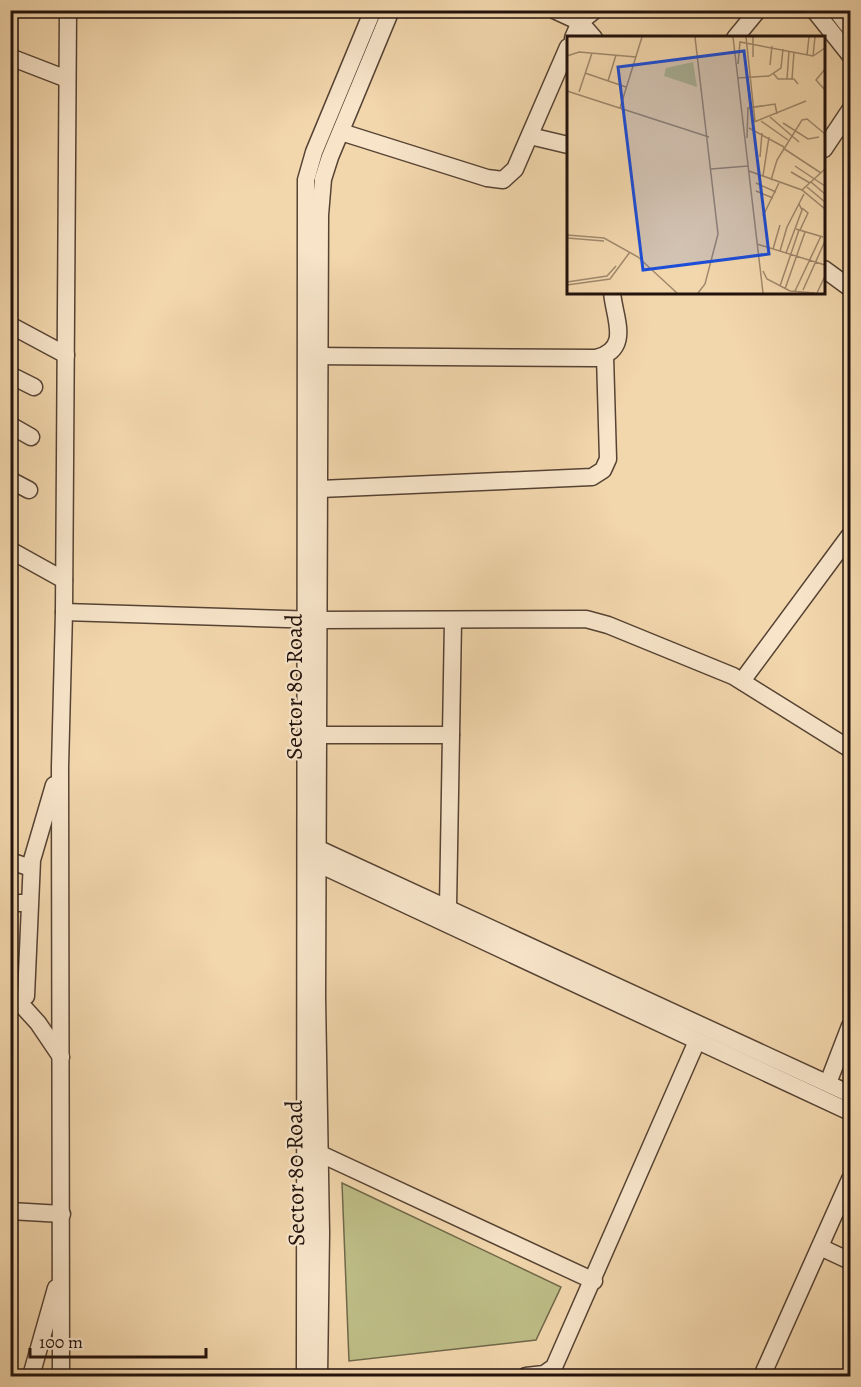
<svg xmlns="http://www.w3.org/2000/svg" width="861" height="1387" viewBox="0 0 861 1387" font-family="Alegreya,serif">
<rect width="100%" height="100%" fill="#f2d6ac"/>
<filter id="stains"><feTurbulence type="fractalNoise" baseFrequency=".00333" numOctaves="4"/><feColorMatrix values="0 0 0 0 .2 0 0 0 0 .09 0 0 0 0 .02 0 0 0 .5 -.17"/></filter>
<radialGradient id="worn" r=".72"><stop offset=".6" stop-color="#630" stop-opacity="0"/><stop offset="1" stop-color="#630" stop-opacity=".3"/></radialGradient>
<path fill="#bebd87" stroke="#70684a" stroke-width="1.5" d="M 342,1183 L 561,1287 L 536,1340 L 349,1361 Z"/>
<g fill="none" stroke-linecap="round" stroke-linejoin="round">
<defs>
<g id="minor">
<path d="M 554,10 L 580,22 L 595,10"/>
<path d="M 814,10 L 850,55"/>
<path d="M 836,10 L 850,28"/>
<path d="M 573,38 L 580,22 L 594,38"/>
<path d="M 735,38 L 758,10"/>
<path d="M 10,57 L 67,79"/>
<path d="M 341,132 L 487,178 L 503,180 L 515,169 L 568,47"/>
<path d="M 530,136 L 568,145"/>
<path d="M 824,149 L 850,110"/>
<path d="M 824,269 L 850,288"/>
<path d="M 10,325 L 66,355"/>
<path d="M 309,356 L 596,358 C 632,349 614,318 612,292"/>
<path d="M 10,375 L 34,387"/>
<path d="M 10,425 L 31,437"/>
<path d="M 10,480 L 29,490"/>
<path d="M 320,489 L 592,477 L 603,470 L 608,459 L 605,356"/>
<path d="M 10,550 L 64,580"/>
<path d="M 64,612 L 319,620 L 586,619 L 608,625 L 733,676 L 850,749"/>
<path d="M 742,681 L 850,535"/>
<path d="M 318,735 L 451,735"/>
<path d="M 308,844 L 850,1094"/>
<path d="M 310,860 L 850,1112"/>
<path d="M 10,861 L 31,868"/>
<path d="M 10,903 L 28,903"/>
<path d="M 448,907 L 453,621"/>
<path d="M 19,1002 L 38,1023 L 61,1057"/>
<path d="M 10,1005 L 26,996 L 32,860 L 54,785"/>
<path d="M 828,1083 L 850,1026"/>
<path d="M 312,1150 L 594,1281"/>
<path d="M 10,1211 L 62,1214"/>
<path d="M 820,1247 L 850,1261"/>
<path d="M 31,1376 L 56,1288"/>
<path d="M 61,1376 L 60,767 L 64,612 L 68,10"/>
<path d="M 305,1376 L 306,180 L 314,152 L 373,10"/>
<path d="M 319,1376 L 321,1233 L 317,997 L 320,215 L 323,179 L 330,157 L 391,10"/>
<path d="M 526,1376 L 544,1374 L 554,1367 L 697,1041"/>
<path d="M 762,1376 L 850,1179"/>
</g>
</defs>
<use href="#minor" stroke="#564334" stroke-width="19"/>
<use href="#minor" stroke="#f7e4c9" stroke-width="16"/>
</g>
<g text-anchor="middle" stroke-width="4.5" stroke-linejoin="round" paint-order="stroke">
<g font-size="24" fill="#22120c" stroke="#f7e4c9">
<text transform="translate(294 687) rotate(-90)" y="8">Sector 80 Road</text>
<text transform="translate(295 1173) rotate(-91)" y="8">Sector 80 Road</text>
</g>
</g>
<g transform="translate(567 36)">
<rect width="258" height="258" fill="#f2d6ac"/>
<path d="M 126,26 L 130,51 L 97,40 L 99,32 Z" fill="#bebd87"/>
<path fill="none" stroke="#9f886c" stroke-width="1.5" d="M 128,1 L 151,198 L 138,248 L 131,257M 166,1 L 196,257M 179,1 L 188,86M 240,19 L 242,1M 0,20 L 12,16 L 69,21M 246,20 L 248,1M 186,21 L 186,1M 171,28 L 173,6 L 246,20 L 258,12M 203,29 L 205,10M 258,33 L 249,44 L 258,54M 18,37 L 59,51M 206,37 L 211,43 L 227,43 L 231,48M 171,42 L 202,40 L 214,32 L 216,13M 220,43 L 222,15M 225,43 L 227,16M 41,45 L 49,19M 0,55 L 142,101M 12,56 L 25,17M 53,72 L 75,1M 203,81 L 232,106M 194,85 L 221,104M 187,86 L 239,65M 216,87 L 241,103 L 252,101M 182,92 L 217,111M 180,102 L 181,72 L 208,68 L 210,78M 216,112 L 254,137M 193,121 L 195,97M 228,130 L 258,150M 144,133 L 181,130M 182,135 L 235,154 L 258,173M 224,136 L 243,147M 196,140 L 202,101M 204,144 L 210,124 L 235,84 L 240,83 L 258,98M 244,146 L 258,158M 189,147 L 209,156M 240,151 L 258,166M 235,154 L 258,133M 189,155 L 206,162M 196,180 L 212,147M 229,193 L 256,201M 233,194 L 241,177 L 235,172M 0,199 L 37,202 L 71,221 L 110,257M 0,202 L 37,205M 190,208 L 258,229M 206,213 L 213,189M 213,215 L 220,191 L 237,158M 219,217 L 235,174 L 232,168M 196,235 L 200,243 L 223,255 L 248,257M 0,246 L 40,240 L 49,230M 0,249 L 43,243 L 63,216M 213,250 L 232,194M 218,253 L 238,196M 236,254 L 258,205M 228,255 L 254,200M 250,257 L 258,240"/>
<path fill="#1d4ed8" fill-opacity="0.15" stroke="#1d4ed8" stroke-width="3" d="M 177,15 L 202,218 L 76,234 L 51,31 Z"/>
<rect width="258" height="258" fill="none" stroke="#22120c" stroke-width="3"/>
</g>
<rect width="861" height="1387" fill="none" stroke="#f2d6ac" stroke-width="36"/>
<rect x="12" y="12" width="837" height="1363" fill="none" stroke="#22120c" stroke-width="3"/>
<rect x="18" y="18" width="825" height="1351" fill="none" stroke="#22120c" stroke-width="1.5"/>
<path d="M30 1348v9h176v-9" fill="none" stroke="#22120c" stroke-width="3"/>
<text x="39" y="1348" font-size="18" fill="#22120c" stroke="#f7e4c9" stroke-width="4.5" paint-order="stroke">100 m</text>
<rect width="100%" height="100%" filter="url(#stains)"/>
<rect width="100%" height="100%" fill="url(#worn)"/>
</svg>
